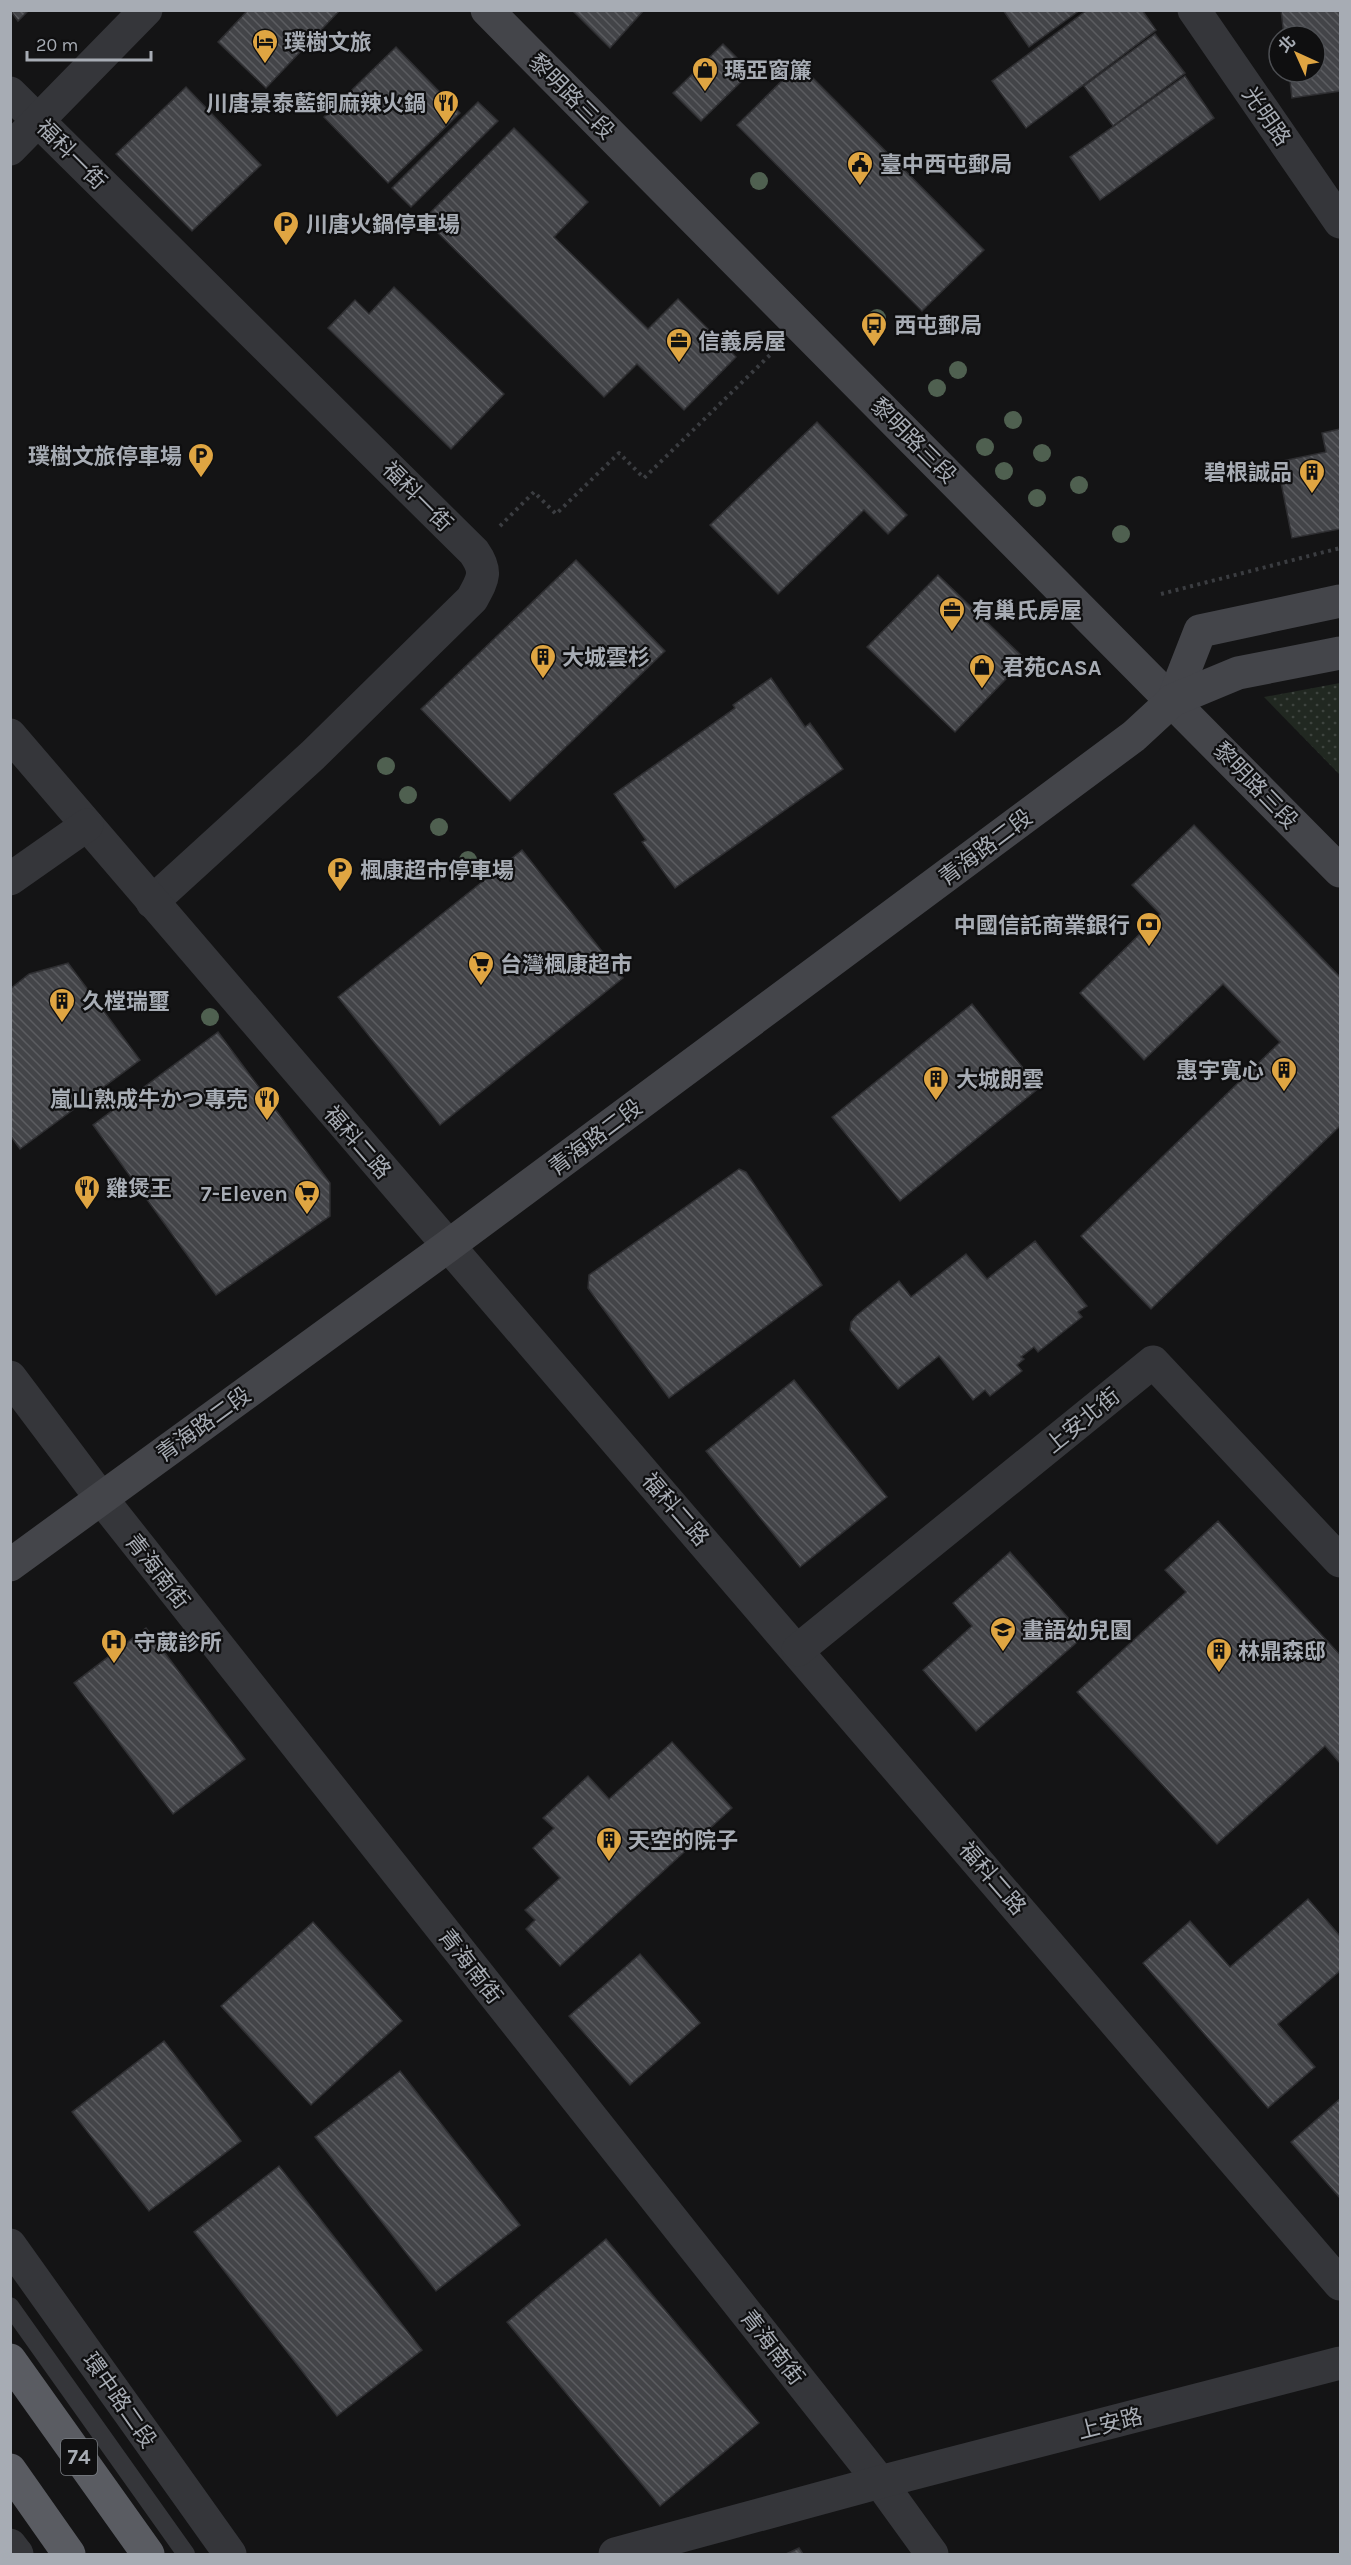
<svg xmlns="http://www.w3.org/2000/svg" width="1351" height="2565" viewBox="0 0 1351 2565" font-family="Karla,'Noto Sans TC','Noto Sans JP',sans-serif">
<defs>
<pattern id="grass-dots" width="8" height="8" patternUnits="userSpaceOnUse" patternTransform="scale(1.5)"><rect width="8" height="8" fill="#212821"/><path d="M2 2h.1M6 6h.1" fill="none" stroke="#3e443f" stroke-width="1.8" stroke-linecap="round"/></pattern>
<pattern id="building-back-hatch" width="6" height="6" patternUnits="userSpaceOnUse" patternTransform="scale(1.5)"><rect width="6" height="6" fill="#434448"/><path d="M-1 5l2 2M0 0l6 6M5-1l2 2" fill="none" stroke="#5b5c60"/></pattern>
</defs>
<rect width="100%" height="100%" fill="#141415"/>
<path fill="url(#grass-dots)" d="M 1340,683 L 1340,775 L 1264,697 Z"/>
<g fill="url(#building-back-hatch)" stroke="#2e2e31" stroke-width="1.5">
<path d="M 10,10 L 29,10 L 18,21 Z"/>
<path d="M 248,10 L 340,10 L 266,88 L 218,42 Z"/>
<path d="M 572,10 L 644,10 L 610,48 Z"/>
<path d="M 1003,10 L 1080,10 L 1029,47 Z"/>
<path d="M 1087,10 L 1142,10 L 1156,30 L 1026,128 L 992,81 Z"/>
<path d="M 1281,10 L 1340,10 L 1340,91 L 1292,98 L 1289,72 L 1315,72 L 1315,36 L 1284,36 Z"/>
<path d="M 1155,34 L 1185,73 L 1113,126 L 1084,86 Z"/>
<path d="M 723,44 L 751,72 L 701,121 L 673,93 Z"/>
<path d="M 396,47 L 460,113 L 388,183 L 324,117 Z"/>
<path d="M 799,64 L 984,250 L 922,311 L 737,125 Z"/>
<path d="M 1185,76 L 1214,118 L 1100,200 L 1070,157 Z"/>
<path d="M 186,87 L 261,165 L 192,231 L 116,154 Z"/>
<path d="M 478,102 L 498,121 L 411,207 L 392,188 Z"/>
<path d="M 514,128 L 588,202 L 554,237 L 648,329 L 678,299 L 736,357 L 684,410 L 637,364 L 604,397 L 424,219 Z"/>
<path d="M 394,287 L 504,394 L 451,449 L 328,328 L 355,300 L 369,314 Z"/>
<path d="M 817,422 L 907,515 L 888,534 L 864,510 L 778,594 L 710,525 Z"/>
<path d="M 1340,429 L 1340,529 L 1292,538 L 1277,462 L 1326,452 L 1322,433 Z"/>
<path d="M 576,560 L 665,651 L 510,801 L 421,709 Z"/>
<path d="M 938,575 L 1025,659 L 955,732 L 867,647 Z"/>
<path d="M 771,678 L 805,727 L 810,723 L 843,769 L 675,888 L 642,842 L 646,840 L 614,794 L 735,708 L 733,705 Z"/>
<path d="M 1194,825 L 1340,977 L 1340,1126 L 1151,1309 L 1081,1236 L 1280,1042 L 1223,984 L 1144,1060 L 1080,993 L 1160,914 L 1132,885 Z"/>
<path d="M 522,850 L 623,978 L 440,1125 L 338,997 Z"/>
<path d="M 68,963 L 140,1060 L 20,1149 L 10,1135 L 10,989 L 29,974 Z"/>
<path d="M 972,1004 L 1039,1088 L 900,1201 L 832,1117 Z"/>
<path d="M 218,1032 L 330,1183 L 330,1216 L 216,1295 L 93,1125 Z"/>
<path d="M 739,1169 L 746,1172 L 822,1285 L 669,1398 L 593,1295 L 588,1288 L 589,1275 Z"/>
<path d="M 1035,1241 L 1087,1306 L 1078,1312 L 1082,1317 L 1038,1352 L 1034,1347 L 1021,1357 L 1024,1359 L 1017,1365 L 1022,1371 L 990,1396 L 985,1390 L 973,1400 L 939,1356 L 898,1389 L 850,1330 L 851,1322 L 856,1316 L 899,1281 L 911,1297 L 966,1254 L 987,1279 Z"/>
<path d="M 794,1380 L 887,1497 L 800,1567 L 706,1451 Z"/>
<path d="M 1218,1521 L 1340,1655 L 1340,1763 L 1325,1746 L 1217,1844 L 1077,1692 L 1186,1592 L 1165,1570 Z"/>
<path d="M 1010,1552 L 1084,1636 L 976,1731 L 923,1670 L 972,1626 L 953,1603 Z"/>
<path d="M 146,1628 L 245,1759 L 173,1814 L 74,1683 Z"/>
<path d="M 672,1742 L 732,1808 L 560,1966 L 526,1929 L 535,1920 L 525,1910 L 560,1878 L 533,1848 L 554,1828 L 543,1818 L 588,1776 L 609,1799 Z"/>
<path d="M 1308,1899 L 1340,1936 L 1340,1971 L 1278,2024 L 1315,2067 L 1268,2108 L 1143,1963 L 1190,1921 L 1230,1967 Z"/>
<path d="M 313,1922 L 402,2021 L 311,2105 L 221,2006 Z"/>
<path d="M 640,1954 L 700,2023 L 630,2085 L 569,2016 Z"/>
<path d="M 164,2041 L 241,2141 L 149,2211 L 72,2112 Z"/>
<path d="M 400,2071 L 520,2225 L 436,2291 L 315,2137 Z"/>
<path d="M 1340,2099 L 1340,2198 L 1291,2142 Z"/>
<path d="M 279,2166 L 422,2350 L 337,2416 L 194,2232 Z"/>
<path d="M 606,2239 L 759,2423 L 660,2506 L 507,2322 Z"/>
<path d="M 799,2548 L 803,2554 L 786,2554 Z"/>
</g>
<g fill="none" stroke-linecap="round" stroke-linejoin="round">
<g stroke="#3b3d41" stroke-width="4" stroke-dasharray="3 4.5" stroke-linecap="butt">
<path d="M 500,526 L 534,492 L 556,514 L 619,453 L 644,478 L 772,353"/>
<path d="M 1161,594 L 1340,548"/>
</g>
<path stroke="#35363a" stroke-width="18" d="M 10,2306 L 186,2554"/>
<g stroke="#35363a" stroke-width="33">
<path d="M 1194,10 L 1340,222"/>
<path d="M 10,93 L 474,552 C 488,572 483,579 472,599 L 313,755 L 152,902"/>
<path d="M 10,149 L 146,10"/>
<path d="M 10,735 L 1340,2284"/>
<path d="M 10,879 L 87,825"/>
<path d="M 10,1377 L 101,1498 L 880,2482 L 932,2554"/>
<path d="M 798,1650 L 1153,1362 L 1340,1561"/>
<path d="M 615,2554 L 880,2482 L 1340,2363"/>
</g>
<g stroke="#35363a" stroke-width="33">
<path d="M 10,2245 L 230,2554"/>
<path d="M 10,2545 L 17,2554"/>
</g>
<g stroke="#44454a" stroke-width="33">
<path d="M 487,10 L 1340,871"/>
<path d="M 1173,700 L 1200,631 L 1340,601"/>
<path d="M 10,1565 L 448,1246 L 1134,736 L 1173,700 L 1238,673 L 1340,653"/>
</g>
<g stroke="#5a5c62" stroke-width="33">
<path d="M 10,2360 L 148,2554"/>
<path d="M 10,2470 L 69,2554"/>
</g>
</g>
<g fill="#4f6050">
<circle cx="759" cy="181" r="9"/>
<circle cx="877" cy="318" r="9"/>
<circle cx="958" cy="370" r="9"/>
<circle cx="937" cy="388" r="9"/>
<circle cx="1013" cy="420" r="9"/>
<circle cx="985" cy="447" r="9"/>
<circle cx="1042" cy="453" r="9"/>
<circle cx="1004" cy="471" r="9"/>
<circle cx="1079" cy="485" r="9"/>
<circle cx="1037" cy="498" r="9"/>
<circle cx="1121" cy="534" r="9"/>
<circle cx="386" cy="766" r="9"/>
<circle cx="408" cy="795" r="9"/>
<circle cx="439" cy="827" r="9"/>
<circle cx="468" cy="860" r="9"/>
<circle cx="210" cy="1017" r="9"/>
</g>
<defs>
<symbol id="hotel-pin" viewBox="-11 -11 22 30"><path d="M0 17L-7.5 6A9.5 9.5 0 1 1 7.5 6Z" fill="#dfa542" stroke="#0f0f10"/><path d="M-6-4.5h1.5V1H6V5H4.5V3h-9V5H-6ZM-4 0a1.8 1.8 0 1 1 3.6 0ZM.5 0V-2.5h3Q6-2.5 6 0Z" fill="#111"/></symbol>
<symbol id="shop-pin" viewBox="-11 -11 22 30"><path d="M0 17L-7.5 6A9.5 9.5 0 1 1 7.5 6Z" fill="#dfa542" stroke="#0f0f10"/><path d="M-5-2.5h2.3a2.7 3.5 0 0 1 5.4 0H5L5.5 6h-11ZM-1.5-2.5h3a1.5 2.3 0 0 0-3 0Z" fill="#111"/></symbol>
<symbol id="restaurant-pin" viewBox="-11 -11 22 30"><path d="M0 17L-7.5 6A9.5 9.5 0 1 1 7.5 6Z" fill="#dfa542" stroke="#0f0f10"/><path d="M-5-6h1v4h1v-4h1v4h1v-4h1v5L-1.5 .5V6h-2V.5L-5-1ZM5-6V6H3V1.5H1.5Q1.5-4 5-6Z" fill="#111"/></symbol>
<symbol id="civic-pin" viewBox="-11 -11 22 30"><path d="M0 17L-7.5 6A9.5 9.5 0 1 1 7.5 6Z" fill="#dfa542" stroke="#0f0f10"/><path d="M-.6-6.5H3V-4.5H.6V-3L4-1V1h2V6H-6V1h2V-1L-.6-3ZM-1.2 2.5V6h2.4V2.5Z" fill="#111"/></symbol>
<symbol id="parking-pin" viewBox="-11 -11 22 30"><path d="M0 17L-7.5 6A9.5 9.5 0 1 1 7.5 6Z" fill="#dfa542" stroke="#0f0f10"/><path d="M-3.5-5.5H1a3.5 3.5 0 0 1 0 7H-1V5.5H-3.5ZM-1-3.4V-.6H.8a1.4 1.4 0 0 0 0-2.8Z" fill="#111"/></symbol>
<symbol id="bus-pin" viewBox="-11 -11 22 30"><path d="M0 17L-7.5 6A9.5 9.5 0 1 1 7.5 6Z" fill="#dfa542" stroke="#0f0f10"/><path d="M-5-6H5V4H4V6H2V4H-2V6H-4V4H-5ZM-3.5-4V0h7V-4ZM-3.5 1.2v1.5H-2V1.2ZM2 1.2v1.5H3.5V1.2Z" fill="#111"/></symbol>
<symbol id="office-pin" viewBox="-11 -11 22 30"><path d="M0 17L-7.5 6A9.5 9.5 0 1 1 7.5 6Z" fill="#dfa542" stroke="#0f0f10"/><path d="M-6-3h4V-5.5h4V-3h4V5H-6ZM-1-4.5V-3h2v-1.5ZM-6 0V1H6V0Z" fill="#111"/></symbol>
<symbol id="building-pin" viewBox="-11 -11 22 30"><path d="M0 17L-7.5 6A9.5 9.5 0 1 1 7.5 6Z" fill="#dfa542" stroke="#0f0f10"/><path d="M-4-6H4V6H1V3H-1V6H-4ZM-2.5-4.3h1.7v1.8h-1.7ZM.8-4.3h1.7v1.8H.8ZM-2.5-1h1.7V.8h-1.7ZM.8-1h1.7V.8H.8Z" fill="#111"/></symbol>
<symbol id="bank-pin" viewBox="-11 -11 22 30"><path d="M0 17L-7.5 6A9.5 9.5 0 1 1 7.5 6Z" fill="#dfa542" stroke="#0f0f10"/><path d="M-6-4H6V4H-6ZM0-2.3a2.3 2.3 0 1 0 0 4.6a2.3 2.3 0 1 0 0-4.6Z" fill="#111"/></symbol>
<symbol id="supermarket-pin" viewBox="-11 -11 22 30"><path d="M0 17L-7.5 6A9.5 9.5 0 1 1 7.5 6Z" fill="#dfa542" stroke="#0f0f10"/><path d="M-6-5.5h2.5l.6 2H6L4.5 2H-2.5L-4.4-4H-6ZM-1.5 3.2a1.3 1.3 0 1 0 .1 0ZM3 3.2a1.3 1.3 0 1 0 .1 0Z" fill="#111"/></symbol>
<symbol id="school-pin" viewBox="-11 -11 22 30"><path d="M0 17L-7.5 6A9.5 9.5 0 1 1 7.5 6Z" fill="#dfa542" stroke="#0f0f10"/><path d="M0-5L7-2L0 1L-7-2ZM-4 1L0 2.5L4 1V4Q0 6-4 4Z" fill="#111"/></symbol>
<symbol id="hospital-pin" viewBox="-11 -11 22 30"><path d="M0 17L-7.5 6A9.5 9.5 0 1 1 7.5 6Z" fill="#dfa542" stroke="#0f0f10"/><path d="M-5-5h3v3.5h4V-5h3V5h-3V1.5h-4V5h-3Z" fill="#111"/></symbol>
</defs>
<g fill-rule="evenodd">
<use href="#hotel-pin" x="250" y="27" width="30" height="40"/>
<use href="#shop-pin" x="690" y="55" width="30" height="40"/>
<use href="#restaurant-pin" x="431" y="88" width="30" height="40"/>
<use href="#civic-pin" x="845" y="149" width="30" height="40"/>
<use href="#parking-pin" x="271" y="209" width="30" height="40"/>
<use href="#bus-pin" x="859" y="310" width="30" height="40"/>
<use href="#office-pin" x="664" y="326" width="30" height="40"/>
<use href="#parking-pin" x="186" y="441" width="30" height="40"/>
<use href="#building-pin" x="1297" y="457" width="30" height="40"/>
<use href="#office-pin" x="937" y="595" width="30" height="40"/>
<use href="#building-pin" x="528" y="642" width="30" height="40"/>
<use href="#shop-pin" x="967" y="652" width="30" height="40"/>
<use href="#parking-pin" x="325" y="855" width="30" height="40"/>
<use href="#bank-pin" x="1134" y="910" width="30" height="40"/>
<use href="#supermarket-pin" x="466" y="949" width="30" height="40"/>
<use href="#building-pin" x="47" y="986" width="30" height="40"/>
<use href="#building-pin" x="1269" y="1055" width="30" height="40"/>
<use href="#building-pin" x="921" y="1064" width="30" height="40"/>
<use href="#restaurant-pin" x="252" y="1084" width="30" height="40"/>
<use href="#restaurant-pin" x="72" y="1173" width="30" height="40"/>
<use href="#supermarket-pin" x="292" y="1178" width="30" height="40"/>
<use href="#school-pin" x="988" y="1615" width="30" height="40"/>
<use href="#hospital-pin" x="99" y="1627" width="30" height="40"/>
<use href="#building-pin" x="1204" y="1636" width="30" height="40"/>
<use href="#building-pin" x="594" y="1825" width="30" height="40"/>
</g>
<g text-anchor="middle" stroke-width="4.5" stroke-linejoin="round" paint-order="stroke">
<rect fill="#0f0f10" stroke="#797d83" stroke-width="1.5" x="61" y="2439" width="36" height="36" rx="4.5"/>
<g font-size="21" font-weight="bold" fill="#a7acb4">
<text x="79" y="2464">74</text>
</g>
<g font-size="22" font-weight="bold" fill="#a7acb4" stroke="#0f0f10" text-anchor="start">
<text x="284" y="50">璞樹文旅</text>
<text x="724" y="78">瑪亞窗簾</text>
<text x="426" y="111" text-anchor="end">川唐景泰藍銅麻辣火鍋</text>
<text x="880" y="172">臺中西屯郵局</text>
<text x="306" y="232">川唐火鍋停車場</text>
<text x="894" y="333">西屯郵局</text>
<text x="698" y="349">信義房屋</text>
<text x="182" y="464" text-anchor="end">璞樹文旅停車場</text>
<text x="1292" y="480" text-anchor="end">碧根誠品</text>
<text x="972" y="618">有巢氏房屋</text>
<text x="562" y="665">大城雲杉</text>
<text x="1002" y="675">君苑CASA</text>
<text x="360" y="878">楓康超市停車場</text>
<text x="1130" y="933" text-anchor="end">中國信託商業銀行</text>
<text x="500" y="972">台灣楓康超市</text>
<text x="82" y="1009">久樘瑞璽</text>
<text x="1264" y="1078" text-anchor="end">惠宇寬心</text>
<text x="956" y="1087">大城朗雲</text>
<text x="248" y="1107" text-anchor="end">嵐山熟成牛かつ專売</text>
<text x="106" y="1196">雞煲王</text>
<text x="288" y="1201" text-anchor="end">7-Eleven</text>
<text x="1022" y="1638">畫語幼兒園</text>
<text x="134" y="1650">守葳診所</text>
<text x="1238" y="1659">林鼎森邸</text>
<text x="628" y="1848">天空的院子</text>
</g>
<g font-size="22" fill="#a7acb4" stroke="#0f0f10">
<text transform="translate(572 96) rotate(45)" y="8">黎明路三段</text>
<text transform="translate(1267 116) rotate(55)" y="8">光明路</text>
<text transform="translate(72 154) rotate(45)" y="8">福科一街</text>
<text transform="translate(914 440) rotate(45)" y="8">黎明路三段</text>
<text transform="translate(418 496) rotate(45)" y="8">福科一街</text>
<text transform="translate(1256 785) rotate(46)" y="8">黎明路三段</text>
<text transform="translate(985 847) rotate(-37)" y="8">青海路二段</text>
<text transform="translate(595 1137) rotate(-37)" y="8">青海路二段</text>
<text transform="translate(358 1142) rotate(49)" y="8">福科二路</text>
<text transform="translate(1082 1420) rotate(-39)" y="8">上安北街</text>
<text transform="translate(203 1424) rotate(-36)" y="8">青海路二段</text>
<text transform="translate(676 1509) rotate(49)" y="8">福科二路</text>
<text transform="translate(158 1571) rotate(52)" y="8">青海南街</text>
<text transform="translate(993 1878) rotate(49)" y="8">福科二路</text>
<text transform="translate(471 1966) rotate(52)" y="8">青海南街</text>
<text transform="translate(773 2347) rotate(52)" y="8">青海南街</text>
<text transform="translate(120 2400) rotate(55)" y="8">環中路二段</text>
<text transform="translate(1110 2423) rotate(-14)" y="8">上安路</text>
</g>
</g>
<rect width="1351" height="2565" fill="none" stroke="#a7acb4" stroke-width="24"/>
<g transform="translate(1297 54) rotate(315)"><circle r="28" fill="#0f0f10" stroke="#4c4e52" stroke-width="1.5"/>
<path d="M0-4.5L10 22L0 15L-10 22Z" fill="#dfa542"/>
<text y="-9" font-size="16" font-weight="bold" text-anchor="middle" fill="#a7acb4">北</text>
</g>
<path d="M27 51v9h124v-9" fill="none" stroke="#a7acb4" stroke-width="3"/>
<text x="36" y="51" font-size="18" fill="#a7acb4" stroke="#0f0f10" stroke-width="4.5" paint-order="stroke">20 m</text>
</svg>
